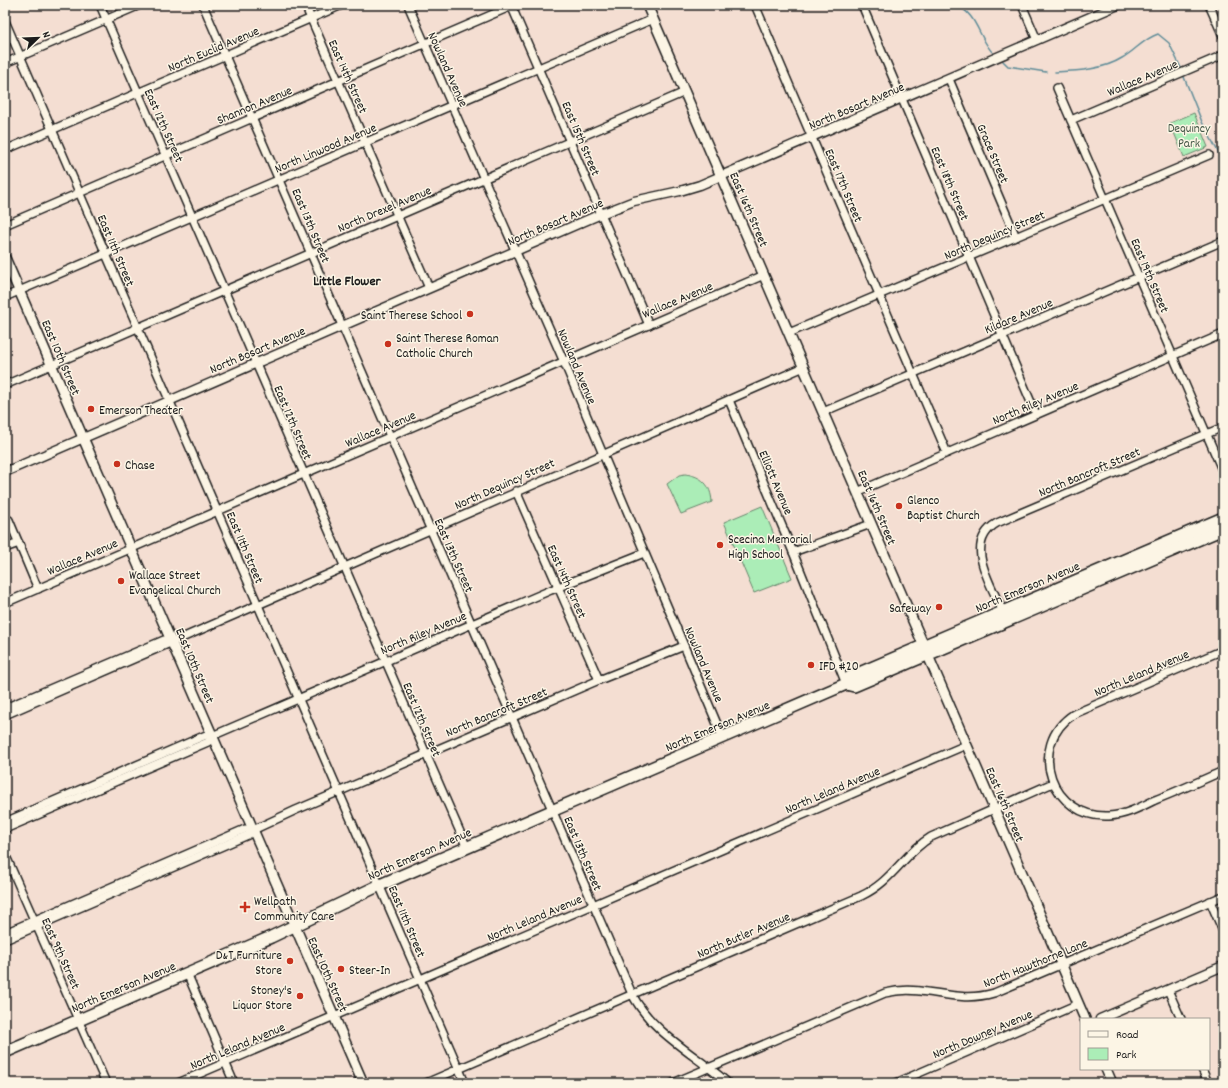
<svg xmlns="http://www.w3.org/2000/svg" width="1228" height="1088" viewBox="0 0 1228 1088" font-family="Dekko,sans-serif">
<rect width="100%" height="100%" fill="#f4ded2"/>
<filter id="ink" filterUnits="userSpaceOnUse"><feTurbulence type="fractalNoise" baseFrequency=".025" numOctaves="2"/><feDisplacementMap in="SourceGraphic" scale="8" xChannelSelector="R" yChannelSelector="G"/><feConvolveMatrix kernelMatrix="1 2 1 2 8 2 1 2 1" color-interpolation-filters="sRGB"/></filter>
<g filter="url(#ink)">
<g fill="#abedb7" stroke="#64846a">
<path d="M 1194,113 L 1208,147 L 1184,157 L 1170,123 Z"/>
<path d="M 685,474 C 702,476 711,485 712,502 L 681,514 L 667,484 L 679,475 Z"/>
<path d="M 762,506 L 792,578 L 754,593 L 724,522 Z"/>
</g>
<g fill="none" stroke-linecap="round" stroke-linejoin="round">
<g stroke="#5f8c98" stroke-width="1.5">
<path d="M 955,5 C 978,13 978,39 994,54"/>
<path d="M 1003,61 L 1008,66 L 1046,72"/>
<path d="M 1055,72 C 1077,71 1103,70 1122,58 C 1135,51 1143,39 1158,34 L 1169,43 L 1181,68"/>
<path d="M 1184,77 L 1202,122 L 1223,161"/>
</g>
<defs>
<g id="minor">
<path d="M 100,5 L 467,848"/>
<path d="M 203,5 L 632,994 C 652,1033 696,1055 728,1083"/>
<path d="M 305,5 L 429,288"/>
<path d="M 408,5 L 564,362 L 723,738"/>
<path d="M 511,5 L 649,325"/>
<path d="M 755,5 L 947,453"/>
<path d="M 862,5 L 1036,414"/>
<path d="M 1022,5 L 1037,40"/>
<path d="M 1209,5 L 1223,36"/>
<path d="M 5,21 L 465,1083"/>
<path d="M 5,63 L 140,5"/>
<path d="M 949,79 L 1016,237"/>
<path d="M 1057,88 L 1223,472"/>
<path d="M 1071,120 L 1223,55"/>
<path d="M 5,150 L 342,5"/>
<path d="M 5,225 L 514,5"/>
<path d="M 5,297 L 653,19"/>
<path d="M 789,333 L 1209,155"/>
<path d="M 5,385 L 685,92"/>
<path d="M 729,400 L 793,552 L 846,684"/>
<path d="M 823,412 L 1223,241"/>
<path d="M 516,491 L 599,680"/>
<path d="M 857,492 L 1223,334"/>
<path d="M 9,520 L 38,589"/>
<path d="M 5,548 L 19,543"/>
<path d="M 793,552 L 871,524"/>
<path d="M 5,603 L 764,275"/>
<path d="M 1003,612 C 992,586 962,543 997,523 L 1223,427"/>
<path d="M 1223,650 L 1074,714 C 1025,746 1052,819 1109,816 C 1126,815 1141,807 1155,800 C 1178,791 1200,781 1223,771"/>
<path d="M 5,708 L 164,640 L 171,641"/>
<path d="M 5,715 L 804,367"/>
<path d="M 5,822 L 206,735 L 212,736 L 551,590 L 644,553"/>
<path d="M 5,829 L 208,742 L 212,736"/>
<path d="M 5,854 L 106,1083"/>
<path d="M 1210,901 L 1223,931"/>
<path d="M 5,933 L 245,829 L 253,830"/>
<path d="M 5,940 L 248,835 L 253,830 L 296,810 L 599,680 L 684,646"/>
<path d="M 187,973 L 234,1083"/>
<path d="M 1168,990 L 1181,1019"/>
<path d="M 1202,1069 L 1208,1083"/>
<path d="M 178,1083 L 966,745"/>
<path d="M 426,1083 L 861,896 C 893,881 903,854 931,837 L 1053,783"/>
<path d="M 673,1083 L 885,993 C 926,983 953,1005 994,993 L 1223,896"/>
<path d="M 896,1083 L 1078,1004"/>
</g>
<g id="tertiary">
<path d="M 5,472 L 601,214 L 634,201 L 680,191 L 700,185 L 1118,5"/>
<path d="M 1100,1019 L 1223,966"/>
</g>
<g id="secondary">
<path d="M 647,5 L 1085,1019"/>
<path d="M 5,258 L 363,1083"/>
<path d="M 1106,1069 L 1112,1083"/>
</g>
<g id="primary">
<path d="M 846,684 L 854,686 L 1223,529"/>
<path d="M 5,1052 L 271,937 L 380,885 L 846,684 L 850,677 L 1223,518"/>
</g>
</defs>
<use href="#minor" stroke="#1c1c1c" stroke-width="10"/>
<use href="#tertiary" stroke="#1c1c1c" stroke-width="11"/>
<use href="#secondary" stroke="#1c1c1c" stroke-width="12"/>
<use href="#primary" stroke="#1c1c1c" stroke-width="14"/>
<use href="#minor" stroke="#fcf5e5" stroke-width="7"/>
<use href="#tertiary" stroke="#fcf5e5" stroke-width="8"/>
<use href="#secondary" stroke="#fcf5e5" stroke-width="9"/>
<use href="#primary" stroke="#fcf5e5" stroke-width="11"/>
</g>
</g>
<g fill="#c8321e" stroke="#fcf5e5" stroke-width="1.5">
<circle cx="470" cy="314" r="4"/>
<circle cx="388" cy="344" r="4"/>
<circle cx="91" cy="409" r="4"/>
<circle cx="117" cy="464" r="4"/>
<circle cx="899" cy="506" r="4"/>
<circle cx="720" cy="545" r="4"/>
<circle cx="121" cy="581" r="4"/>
<circle cx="939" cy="607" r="4"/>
<circle cx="811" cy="665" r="4"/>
<path d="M243 901h4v4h4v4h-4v4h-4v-4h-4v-4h4z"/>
<circle cx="290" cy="961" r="4"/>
<circle cx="341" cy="969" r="4"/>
<circle cx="300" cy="996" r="4"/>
</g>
<g text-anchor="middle" stroke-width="3" stroke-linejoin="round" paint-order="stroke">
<g font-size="13" fill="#1c1c1c" stroke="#fcf5e5">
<text transform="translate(213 48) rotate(-23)" y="5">North Euclid Avenue</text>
<text transform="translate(449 69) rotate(66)" y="5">Nowland Avenue</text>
<text transform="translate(349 76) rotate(66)" y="5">East 14th Street</text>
<text transform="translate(1142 77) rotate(-23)" y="5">Wallace Avenue</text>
<text transform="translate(254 104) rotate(-23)" y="5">Shannon Avenue</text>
<text transform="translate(856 105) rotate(-23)" y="5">North Bosart Avenue</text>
<text transform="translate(165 125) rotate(66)" y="5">East 12th Street</text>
<text transform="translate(582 138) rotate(67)" y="5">East 15th Street</text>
<text transform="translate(325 147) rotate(-23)" y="5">North Linwood Avenue</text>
<text transform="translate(994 153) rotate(67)" y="5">Grace Street</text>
<text transform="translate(951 183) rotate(67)" y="5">East 18th Street</text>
<text transform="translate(845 185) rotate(67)" y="5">East 17th Street</text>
<text transform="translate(384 208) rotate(-23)" y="5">North Drexel Avenue</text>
<text transform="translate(750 209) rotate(67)" y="5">East 16th Street</text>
<text transform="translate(555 221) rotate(-23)" y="5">North Bosart Avenue</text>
<text transform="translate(312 225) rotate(67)" y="5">East 13th Street</text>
<text transform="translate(994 234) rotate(-23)" y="5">North Dequincy Street</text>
<text transform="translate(117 250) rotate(67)" y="5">East 11th Street</text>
<text transform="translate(1151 275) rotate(67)" y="5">East 19th Street</text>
<text transform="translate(677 299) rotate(-23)" y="5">Wallace Avenue</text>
<text transform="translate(1018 315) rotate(-23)" y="5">Kildare Avenue</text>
<text transform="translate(257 349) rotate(-23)" y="5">North Bosart Avenue</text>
<text transform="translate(62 357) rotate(67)" y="5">East 10th Street</text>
<text transform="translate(578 366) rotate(67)" y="5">Nowland Avenue</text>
<text transform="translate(1035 402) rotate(-23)" y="5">North Riley Avenue</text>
<text transform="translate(294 422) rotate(67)" y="5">East 12th Street</text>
<text transform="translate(380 428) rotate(-23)" y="5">Wallace Avenue</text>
<text transform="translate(1089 471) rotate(-23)" y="5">North Bancroft Street</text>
<text transform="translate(777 482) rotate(67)" y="5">Elliott Avenue</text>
<text transform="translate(504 483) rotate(-24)" y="5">North Dequincy Street</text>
<text transform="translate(878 507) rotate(67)" y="5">East 16th Street</text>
<text transform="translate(246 547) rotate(67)" y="5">East 11th Street</text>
<text transform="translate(455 555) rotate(66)" y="5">East 13th Street</text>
<text transform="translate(82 556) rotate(-23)" y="5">Wallace Avenue</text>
<text transform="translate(568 581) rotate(66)" y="5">East 14th Street</text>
<text transform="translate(1027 586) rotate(-23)" y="5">North Emerson Avenue</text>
<text transform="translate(423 632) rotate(-23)" y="5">North Riley Avenue</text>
<text transform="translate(705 664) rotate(67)" y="5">Nowland Avenue</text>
<text transform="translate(196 665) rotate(67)" y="5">East 10th Street</text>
<text transform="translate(1141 672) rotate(-23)" y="5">North Leland Avenue</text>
<text transform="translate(496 711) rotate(-23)" y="5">North Bancroft Street</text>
<text transform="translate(423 719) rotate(67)" y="5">East 12th Street</text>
<text transform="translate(717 725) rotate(-23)" y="5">North Emerson Avenue</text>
<text transform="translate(832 789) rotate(-23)" y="5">North Leland Avenue</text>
<text transform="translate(1006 804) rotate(67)" y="5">East 16th Street</text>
<text transform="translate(419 853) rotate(-24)" y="5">North Emerson Avenue</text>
<text transform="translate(584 853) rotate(67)" y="5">East 13th Street</text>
<text transform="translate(534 917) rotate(-23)" y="5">North Leland Avenue</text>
<text transform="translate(408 921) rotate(67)" y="5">East 11th Street</text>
<text transform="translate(743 934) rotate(-23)" y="5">North Butler Avenue</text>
<text transform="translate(62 953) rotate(66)" y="5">East 9th Street</text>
<text transform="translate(1035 962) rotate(-22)" y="5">North Hawthorne Lane</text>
<text transform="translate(329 974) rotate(66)" y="5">East 10th Street</text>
<text transform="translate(123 986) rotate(-23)" y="5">North Emerson Avenue</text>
<text transform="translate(982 1033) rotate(-23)" y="5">North Downey Avenue</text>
<text transform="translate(237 1045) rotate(-23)" y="5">North Leland Avenue</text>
</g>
<g font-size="13" fill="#475b4a" stroke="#fcf5e5">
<text x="1189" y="132">Dequincy<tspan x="1189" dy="15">Park</tspan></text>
</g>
<g font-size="13" fill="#1c1c1c" stroke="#fcf5e5" text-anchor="start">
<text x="462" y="319" text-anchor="end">Saint Therese School</text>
<text x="396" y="342">Saint Therese Roman<tspan x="396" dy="15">Catholic Church</tspan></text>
<text x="99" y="414">Emerson Theater</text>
<text x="125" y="469">Chase</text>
<text x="907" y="504">Glenco<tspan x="907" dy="15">Baptist Church</tspan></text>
<text x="728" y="543">Scecina Memorial<tspan x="728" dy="15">High School</tspan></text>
<text x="129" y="579">Wallace Street<tspan x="129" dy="15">Evangelical Church</tspan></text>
<text x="931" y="612" text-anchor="end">Safeway</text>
<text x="819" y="670">IFD #20</text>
<text x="254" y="905">Wellpath<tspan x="254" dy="15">Community Care</tspan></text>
<text x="282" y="959" text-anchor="end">D&amp;T Furniture<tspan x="282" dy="15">Store</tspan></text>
<text x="349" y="974">Steer-In</text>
<text x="292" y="994" text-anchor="end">Stoney's<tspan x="292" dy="15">Liquor Store</tspan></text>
</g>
<g font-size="14" font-weight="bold" fill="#1c1c1c" stroke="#fcf5e5">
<text x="347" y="285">Little Flower</text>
</g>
</g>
<rect width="1228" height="1088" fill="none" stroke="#fcf5e5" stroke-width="20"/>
<rect x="10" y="10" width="1208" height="1068" fill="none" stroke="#1c1c1c" stroke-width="1.5" filter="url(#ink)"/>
<rect x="1080" y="1018" width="130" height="52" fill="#fcf5e5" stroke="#a29e95"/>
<rect x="1088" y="1031" width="20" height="6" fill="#fcf5e5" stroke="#a29e95"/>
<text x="1116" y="1038" font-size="12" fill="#1c1c1c">Road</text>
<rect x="1088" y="1048" width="20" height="12" fill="#abedb7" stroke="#a29e95"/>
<text x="1116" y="1058" font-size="12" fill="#1c1c1c">Park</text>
<g transform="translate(38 38) rotate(67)" stroke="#fcf5e5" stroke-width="3" paint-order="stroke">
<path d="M0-3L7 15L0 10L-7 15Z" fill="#1c1c1c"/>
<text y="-6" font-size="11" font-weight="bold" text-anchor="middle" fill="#1c1c1c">N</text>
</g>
</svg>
